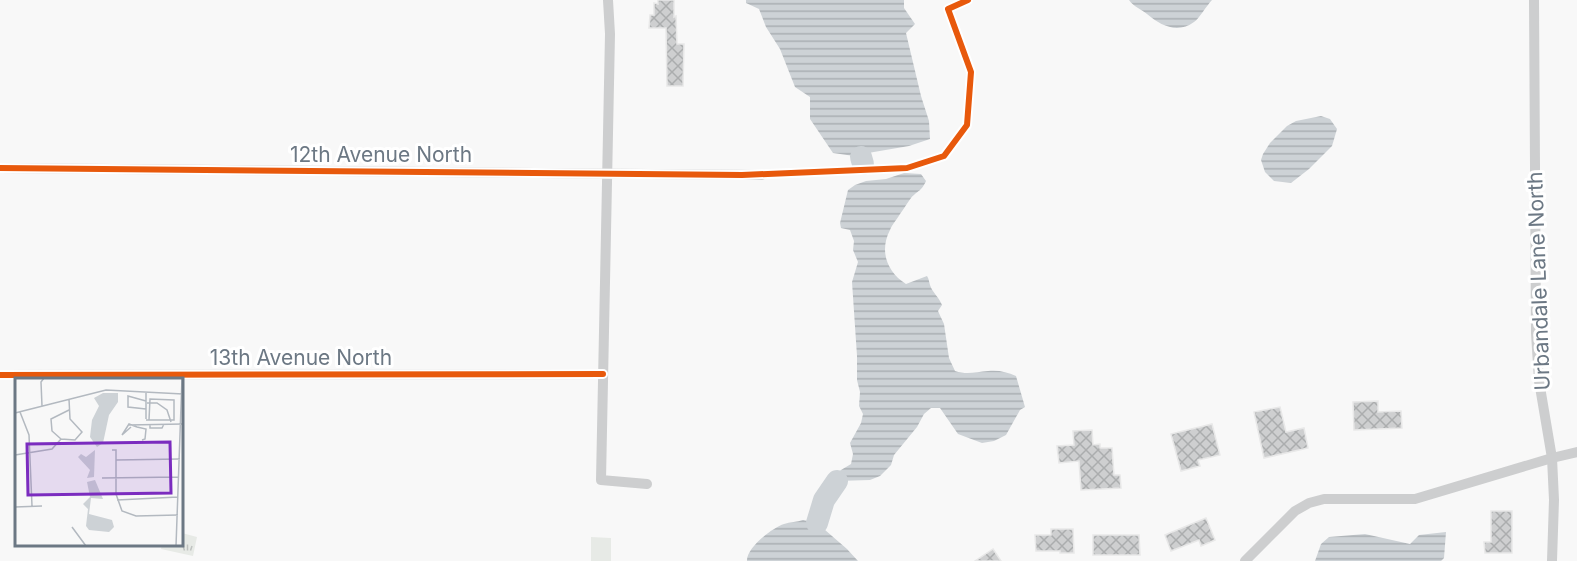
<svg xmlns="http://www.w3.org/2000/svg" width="1577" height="561" viewBox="0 0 1577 561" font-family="Inter,sans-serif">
<defs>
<pattern id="grass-tufts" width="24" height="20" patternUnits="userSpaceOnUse" patternTransform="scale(1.5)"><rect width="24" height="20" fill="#e7eae6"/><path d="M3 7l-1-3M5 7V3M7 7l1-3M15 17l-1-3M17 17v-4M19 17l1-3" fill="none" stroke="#bfc2c0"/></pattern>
<pattern id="water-rules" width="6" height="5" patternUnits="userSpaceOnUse" patternTransform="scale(1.5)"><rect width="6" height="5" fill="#cdd2d6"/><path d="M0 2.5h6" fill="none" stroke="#aaafb3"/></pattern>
<pattern id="building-cross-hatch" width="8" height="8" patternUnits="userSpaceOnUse" patternTransform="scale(1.5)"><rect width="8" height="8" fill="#cecfd0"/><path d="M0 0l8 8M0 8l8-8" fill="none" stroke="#abadae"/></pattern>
</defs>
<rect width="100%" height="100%" fill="#f8f8f8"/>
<path fill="url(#grass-tufts)" d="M 182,533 L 197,537 L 193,556 L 161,549 L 162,545 L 182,544 Z"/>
<path fill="#e7eae6" d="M 591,537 L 611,538 L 611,561 L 591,561 Z"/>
<g fill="url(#water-rules)">
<path d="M 746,0 L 904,0 L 904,8 L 915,24 L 906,33 L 921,96 L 929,121 L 930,139 L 909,146 L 868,153 L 861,157 L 833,153 L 810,119 L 810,97 L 795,87 L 780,49 L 766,27 L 759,9 L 746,3 Z"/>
<path d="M 1129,0 L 1212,0 C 1207,5 1199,19 1194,22 C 1178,34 1161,26 1147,14 C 1141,9 1134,7 1129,0 Z"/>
<path d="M 1321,116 L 1330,119 L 1337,129 L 1332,146 L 1309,169 L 1291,183 L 1274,181 L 1265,172 L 1261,160 L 1263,154 L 1270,143 L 1287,126 L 1296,121 Z"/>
<path d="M 904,173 L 921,174 L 926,181 C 921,192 918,190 911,198 C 907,203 904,209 900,214 C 897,219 892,225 890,230 C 879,251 887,272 906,284 L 927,276 C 929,279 929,282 930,285 C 932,292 939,297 942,305 L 938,311 L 944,324 L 949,358 L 955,371 C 967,375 976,372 988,371 C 999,370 1007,372 1016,376 L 1025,407 L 1020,410 L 1006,435 L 994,441 L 982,443 L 958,434 L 940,408 L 931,408 L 924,414 L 917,427 L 894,455 L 891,465 L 880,476 L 870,480 L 837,481 L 835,476 L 841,470 L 851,464 L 853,454 L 850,443 L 861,423 L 863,414 L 859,406 L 860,392 L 857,380 L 857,356 L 852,282 L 858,262 L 853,250 L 854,241 L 850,230 L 841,228 L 840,223 L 848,190 L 855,185 L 866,181 L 886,179 Z"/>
<path d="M 803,520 L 817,523 L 847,549 L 858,561 L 747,561 C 746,548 772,528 784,524 C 790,522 797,522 803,520 Z"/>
<path d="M 1446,532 L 1444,558 L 1441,561 L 1315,561 L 1321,544 L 1329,537 L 1365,534 L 1410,544 L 1419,535 Z"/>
</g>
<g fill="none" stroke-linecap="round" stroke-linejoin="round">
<g stroke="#cdd2d6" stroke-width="22">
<path d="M 861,157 L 863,164"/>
<path d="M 817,523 L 824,500 L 837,481"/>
</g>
</g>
<g fill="url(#building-cross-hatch)" stroke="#e8e8e8" stroke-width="1.5">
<path d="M 658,0 L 674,0 L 674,17 L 676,16 L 677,44 L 684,44 L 683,86 L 667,86 L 666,28 L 649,28 L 650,15 L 654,15 L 654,3 L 658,4 Z"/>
<path d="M 1378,401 L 1378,412 L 1401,411 L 1402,428 L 1354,430 L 1353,402 Z"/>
<path d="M 1280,407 L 1286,432 L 1304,428 L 1308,448 L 1264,458 L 1254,412 Z"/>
<path d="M 1212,424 L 1220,455 L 1198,460 L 1200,466 L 1181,471 L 1171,434 Z"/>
<path d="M 1092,430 L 1093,445 L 1100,444 L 1100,448 L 1112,448 L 1114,475 L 1120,475 L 1121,488 L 1081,490 L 1079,461 L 1059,463 L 1057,446 L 1074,445 L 1073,431 Z"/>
<path d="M 1491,511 L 1512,511 L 1512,553 L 1485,553 L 1484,542 L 1491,542 Z"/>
<path d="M 1206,518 L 1215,540 L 1201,546 L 1199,540 L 1171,551 L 1165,535 Z"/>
<path d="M 1051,529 L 1073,529 L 1074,553 L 1060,553 L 1060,551 L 1036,551 L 1035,535 L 1051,535 Z"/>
<path d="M 1093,535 L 1139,535 L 1140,555 L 1093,555 Z"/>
<path d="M 993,549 L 1001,561 L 975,561 Z"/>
</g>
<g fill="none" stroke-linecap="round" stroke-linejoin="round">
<g stroke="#cdcecf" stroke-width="10">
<path d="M 608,0 L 610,34 L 601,480 L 647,484"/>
<path d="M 1534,0 L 1536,333 L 1539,381 L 1552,458 L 1554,500 L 1552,561"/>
<path d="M 0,168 L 762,175"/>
<path d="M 0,375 L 603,374"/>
<path d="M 1245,561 L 1295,511 L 1309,503 L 1324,499 L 1415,499 L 1552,458 L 1577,452"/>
</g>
<defs>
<g id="cycleway">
<path d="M 0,168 L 742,175 L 907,168 L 944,156 L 967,125 L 971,72 L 948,9 L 968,0"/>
<path d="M 0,375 L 603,374"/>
</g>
</defs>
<use href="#cycleway" stroke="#fff" stroke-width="10"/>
<use href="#cycleway" stroke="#e8590c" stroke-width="6"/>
</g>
<g text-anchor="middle" stroke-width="6" stroke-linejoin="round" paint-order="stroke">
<g font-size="21" fill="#6c7884" stroke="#fff">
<text x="381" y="162">12th Avenue North</text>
<text transform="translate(1539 281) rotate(-92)" y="7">Urbandale Lane North</text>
<text x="301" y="365">13th Avenue North</text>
</g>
</g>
<g transform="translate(15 378)">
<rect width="168" height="168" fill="#f8f8f8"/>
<path d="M 88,15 L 103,15 L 103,24 L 94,37 L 88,65 L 82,69 L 75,59 L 77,42 L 84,28 L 79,20 ZM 80,72 L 79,99 L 72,100 L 75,92 L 63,79 L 66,76 L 71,79 ZM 80,102 L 88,121 L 76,120 L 74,136 L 97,142 L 99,149 L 94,154 L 74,152 L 71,148 L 73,131 L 68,126 L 75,119 L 72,104 Z" fill="#cdd2d6"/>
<path fill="none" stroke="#b3b9c0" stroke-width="1.5" d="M 131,23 L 113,18 L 113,29 L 131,31M 132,25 L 142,25 L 152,32 L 156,44M 27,28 L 26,4 L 29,0M 5,34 L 14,57 L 17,128M 0,35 L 91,12 L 168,16M 131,41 L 131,15M 131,42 L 159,42 L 159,22 L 135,21 L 134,42M 135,46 L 135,50 L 147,50 L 149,46M 113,47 L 168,46M 116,49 L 107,57 L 114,46 L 122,49M 122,49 L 131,51 L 130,61 L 127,62M 46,61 L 60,62 L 67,54 L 55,41 L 54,21M 46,61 L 37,53 L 36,41 L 54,32M 97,72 L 101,72 L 101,116 L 107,133 L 121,138 L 163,137M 0,77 L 37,71 L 46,61M 101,82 L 165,81M 87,100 L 164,99M 102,122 L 163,119M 0,129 L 27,128M 57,149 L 71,168M 161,168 L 167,0"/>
<path fill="#7b2cbf" fill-opacity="0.15" stroke="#7b2cbf" stroke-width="3" d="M 155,64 L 156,115 L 13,117 L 12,66 Z"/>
<rect width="168" height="168" fill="none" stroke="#6c7884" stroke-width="3"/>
</g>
</svg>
